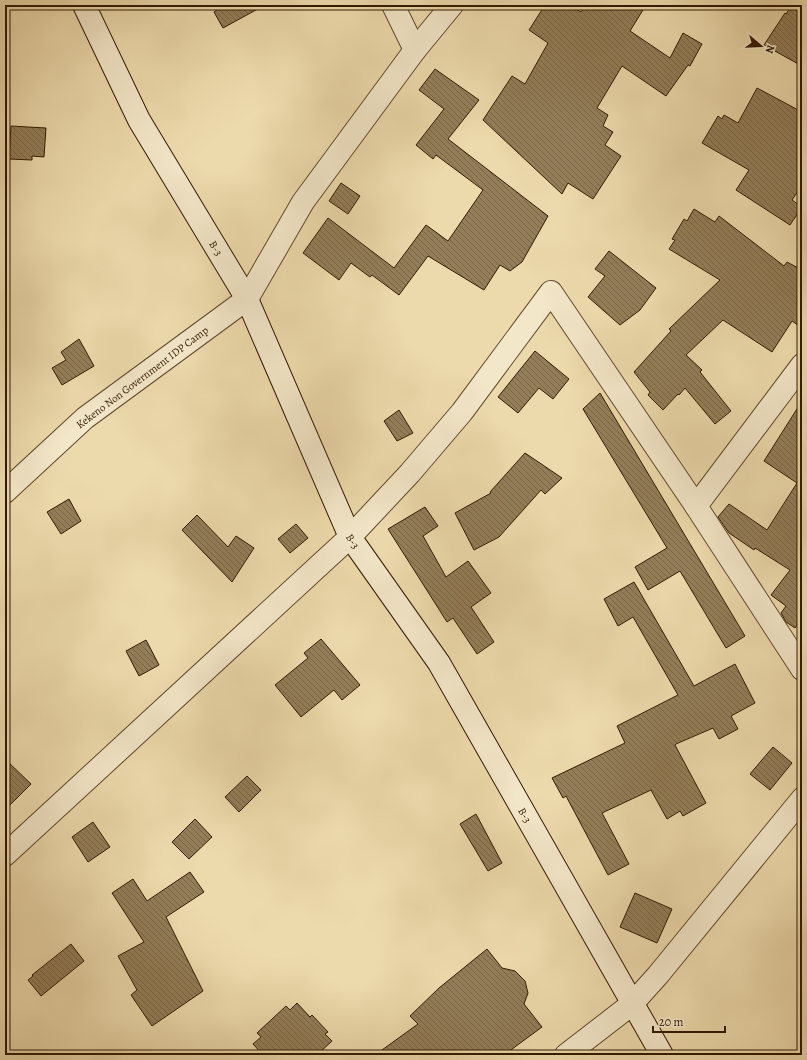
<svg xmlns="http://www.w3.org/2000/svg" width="807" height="1060" viewBox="0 0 807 1060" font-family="Alegreya,serif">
<defs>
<pattern id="building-back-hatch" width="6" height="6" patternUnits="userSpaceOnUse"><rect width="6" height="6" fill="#937e59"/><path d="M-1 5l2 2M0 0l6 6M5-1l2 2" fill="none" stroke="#796647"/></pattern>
</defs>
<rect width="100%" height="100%" fill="#eddaac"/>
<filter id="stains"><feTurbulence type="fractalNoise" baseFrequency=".005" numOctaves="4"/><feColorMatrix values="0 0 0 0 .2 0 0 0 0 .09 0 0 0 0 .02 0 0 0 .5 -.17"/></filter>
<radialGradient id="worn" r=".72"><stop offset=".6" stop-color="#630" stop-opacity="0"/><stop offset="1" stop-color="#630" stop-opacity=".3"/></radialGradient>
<g fill="url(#building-back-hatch)" stroke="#311a00">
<path d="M 224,5 L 265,5 L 223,28 L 214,12 Z"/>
<path d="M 545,5 L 569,5 L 581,12 L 586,5 L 646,5 L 630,31 L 670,58 L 683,33 L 702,44 L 690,66 L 688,65 L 666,96 L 622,66 L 597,108 L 608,115 L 603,126 L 613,132 L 605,145 L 621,156 L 593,199 L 568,183 L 562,194 L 483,120 L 512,76 L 525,84 L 548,43 L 529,30 Z"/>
<path d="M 792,5 L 802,5 L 802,66 L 764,45 L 785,13 L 786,14 Z"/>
<path d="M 435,69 L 479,100 L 448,139 L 548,216 L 522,262 L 510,271 L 500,265 L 484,290 L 428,256 L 399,295 L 372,275 L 370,277 L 351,263 L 339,280 L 303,253 L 328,218 L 394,268 L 426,225 L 448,241 L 483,190 L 436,155 L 433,159 L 416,145 L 444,109 L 419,90 Z"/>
<path d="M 757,88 L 802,112 L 802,185 L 792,200 L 802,207 L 790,225 L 736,190 L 749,170 L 702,143 L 718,116 L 722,119 L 724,115 L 738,123 Z"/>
<path d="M 11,126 L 46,128 L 44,157 L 32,156 L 32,160 L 9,159 Z"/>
<path d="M 341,183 L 360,196 L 348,214 L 329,201 Z"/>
<path d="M 694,209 L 715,222 L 719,216 L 784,266 L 787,262 L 802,270 L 802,328 L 792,321 L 772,352 L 723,320 L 686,355 L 702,370 L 700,372 L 731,411 L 715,424 L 685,388 L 679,395 L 678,394 L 663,410 L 648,395 L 650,392 L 634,372 L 671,331 L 669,329 L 720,280 L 669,249 L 675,240 L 672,239 L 684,219 L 687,221 Z"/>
<path d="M 609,251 L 656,288 L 640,310 L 620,325 L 588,297 L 605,276 L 595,269 Z"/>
<path d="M 79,339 L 94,366 L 62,385 L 52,368 L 66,360 L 61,352 Z"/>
<path d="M 535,351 L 569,379 L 553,399 L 539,388 L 518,413 L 498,397 Z"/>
<path d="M 600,393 L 745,636 L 726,648 L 680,571 L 648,590 L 635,567 L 667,548 L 583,409 Z"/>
<path d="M 802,401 L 802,618 L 795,628 L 786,622 L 781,613 L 786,606 L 771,595 L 790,570 L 755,548 L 754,550 L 729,533 L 718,517 L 729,504 L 767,530 L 797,483 L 764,461 Z"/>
<path d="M 399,410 L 413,433 L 397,441 L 384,421 Z"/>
<path d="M 525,453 L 562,478 L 545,494 L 541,490 L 499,537 L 474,550 L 455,513 L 491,493 L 490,492 Z"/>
<path d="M 69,499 L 81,521 L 61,534 L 47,512 Z"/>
<path d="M 425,507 L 438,526 L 423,536 L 446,577 L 468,561 L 491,593 L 471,607 L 494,642 L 477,654 L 453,618 L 447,622 L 388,529 Z"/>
<path d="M 197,515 L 228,547 L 236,536 L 254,548 L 232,582 L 182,530 Z"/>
<path d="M 296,524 L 308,538 L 290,553 L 278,539 Z"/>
<path d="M 634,582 L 694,686 L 735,664 L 755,703 L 731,716 L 738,729 L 719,739 L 713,728 L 676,744 L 675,745 L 706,803 L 683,816 L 680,811 L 667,819 L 651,790 L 602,813 L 629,864 L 608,875 L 566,796 L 563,798 L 552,778 L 625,743 L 617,726 L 678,695 L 633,617 L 618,626 L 604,599 Z"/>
<path d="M 321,639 L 360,685 L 342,700 L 334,690 L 301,717 L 275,685 L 308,658 L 304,653 Z"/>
<path d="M 146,640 L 159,665 L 139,676 L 126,651 Z"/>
<path d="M 773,747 L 792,763 L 770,790 L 750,774 Z"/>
<path d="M 5,759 L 31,784 L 5,810 Z"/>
<path d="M 247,776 L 261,790 L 239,812 L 225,797 Z"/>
<path d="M 476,814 L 502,863 L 488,871 L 460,824 Z"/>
<path d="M 195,819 L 212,837 L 189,859 L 172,842 Z"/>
<path d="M 93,822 L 110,847 L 88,862 L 72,837 Z"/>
<path d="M 190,872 L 204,892 L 166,917 L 203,991 L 152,1026 L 131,995 L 137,990 L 118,956 L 144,942 L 112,893 L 133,879 L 147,901 Z"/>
<path d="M 635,893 L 672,909 L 657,943 L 620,927 Z"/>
<path d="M 71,944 L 84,961 L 41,996 L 28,980 L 33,976 L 32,975 Z"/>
<path d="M 487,949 L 502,968 L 515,971 L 525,981 L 528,993 L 524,1004 L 542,1027 L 504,1055 L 375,1055 L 418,1024 L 410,1016 L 439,988 Z"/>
<path d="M 297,1003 L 310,1017 L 312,1015 L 328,1032 L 325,1034 L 332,1041 L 317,1055 L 263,1055 L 253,1044 L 261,1037 L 257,1033 L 286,1006 L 290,1010 Z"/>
</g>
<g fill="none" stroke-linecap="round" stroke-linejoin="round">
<defs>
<g id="minor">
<path d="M 415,50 L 452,5"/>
<path d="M 5,492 L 85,418 L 247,299 L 303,202 L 415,50 L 393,5"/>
<path d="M 696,506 L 802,365"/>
<path d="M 5,855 L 350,537 L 410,473 L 462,412 L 551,292 L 696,506 L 802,669"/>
<path d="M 566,1055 L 632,1004 L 658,975 L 802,799"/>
</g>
<path id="secondary" d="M 84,5 L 139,120 L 247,299 L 350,537 L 439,663 L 662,1055"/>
</defs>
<use href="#minor" stroke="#604a2b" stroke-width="24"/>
<use href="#secondary" stroke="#311a00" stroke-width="24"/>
<use href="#minor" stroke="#f3e7c9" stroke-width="22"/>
<use href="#secondary" stroke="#f3e7c9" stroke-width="22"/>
</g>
<g text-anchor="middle" stroke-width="3" stroke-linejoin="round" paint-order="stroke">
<g font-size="11" fill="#311a00" stroke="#f3e7c9">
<text transform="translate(216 248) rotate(59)" y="4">B-3</text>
<text transform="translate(142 377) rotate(-37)" y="4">Kekeno Non Government IDP Camp</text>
<text transform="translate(353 541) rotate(58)" y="4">B-3</text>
<text transform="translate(525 815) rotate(61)" y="4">B-3</text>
</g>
</g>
<rect width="807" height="1060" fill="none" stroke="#eddaac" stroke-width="20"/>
<rect x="6" y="6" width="795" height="1048" fill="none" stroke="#311a00" stroke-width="2"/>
<rect x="10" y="10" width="787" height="1040" fill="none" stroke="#311a00"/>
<g transform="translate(761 46) rotate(109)" stroke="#f3e7c9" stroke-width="3" paint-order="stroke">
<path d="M0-3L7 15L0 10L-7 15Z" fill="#311a00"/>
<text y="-6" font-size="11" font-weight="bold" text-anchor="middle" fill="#311a00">N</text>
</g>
<path d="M653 1026v6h72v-6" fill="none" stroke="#311a00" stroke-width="2"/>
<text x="659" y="1026" font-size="12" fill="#311a00" stroke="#f3e7c9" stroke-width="3" paint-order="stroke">20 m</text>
<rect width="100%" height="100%" filter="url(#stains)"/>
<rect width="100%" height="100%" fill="url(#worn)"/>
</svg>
